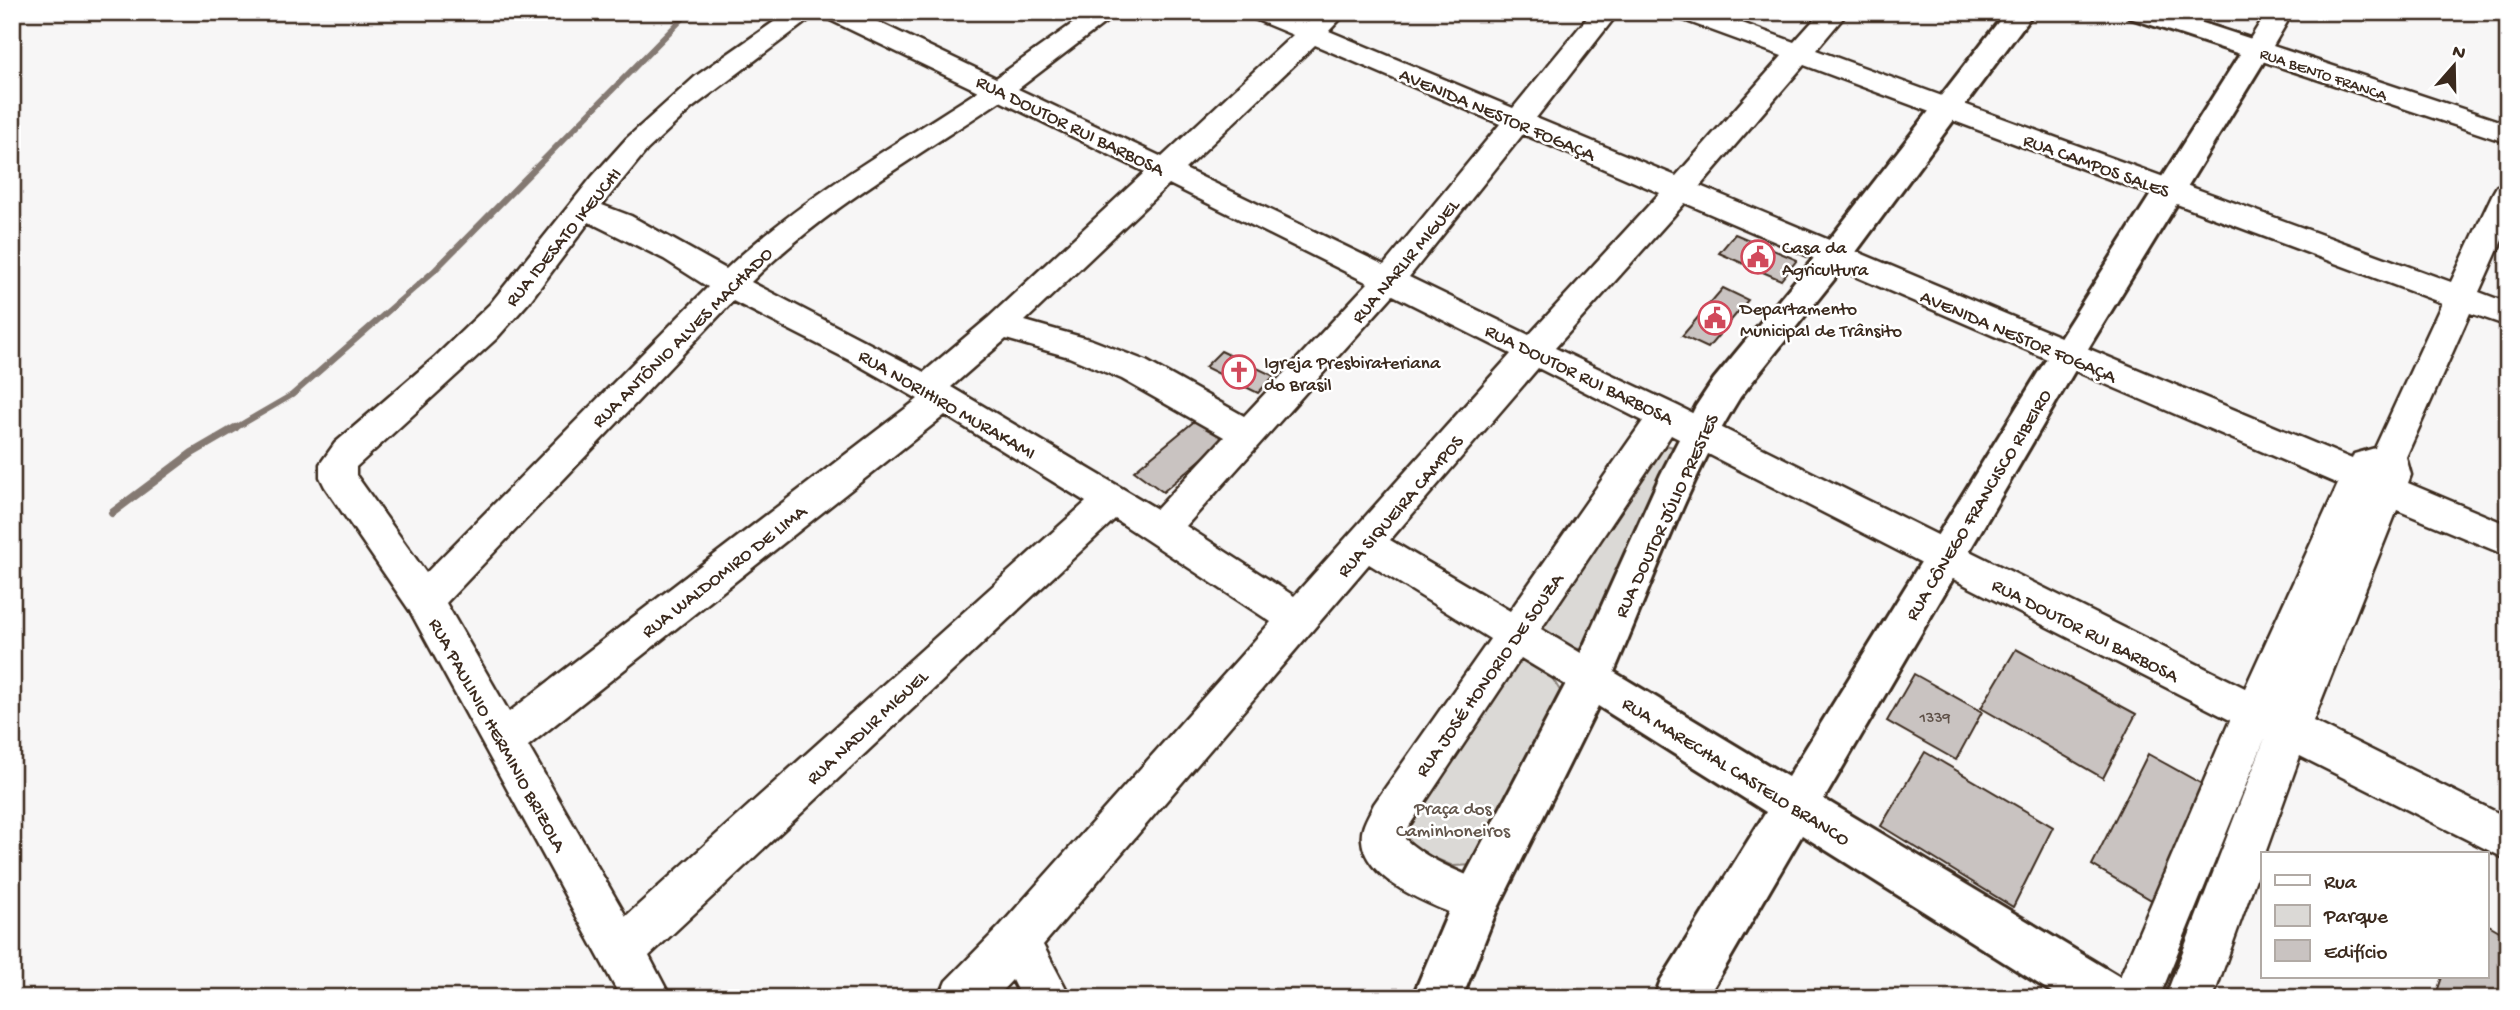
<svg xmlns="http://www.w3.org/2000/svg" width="2520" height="1010" viewBox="0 0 2520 1010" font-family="'Gochi Hand',sans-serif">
<rect width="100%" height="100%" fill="#f7f6f6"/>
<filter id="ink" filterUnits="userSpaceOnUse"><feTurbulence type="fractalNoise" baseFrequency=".0143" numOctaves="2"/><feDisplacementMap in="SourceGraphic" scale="14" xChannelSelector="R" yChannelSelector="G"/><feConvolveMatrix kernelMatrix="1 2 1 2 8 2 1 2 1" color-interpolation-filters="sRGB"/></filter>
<g filter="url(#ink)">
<g fill="#dbd9d6" stroke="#8b827a" stroke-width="2">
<path d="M 1663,444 L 1676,448 L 1669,470 L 1582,649 L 1561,648 L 1537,626 Z"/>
<path d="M 1514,658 C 1544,658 1546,669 1561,692 L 1477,865 L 1453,866 L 1414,849 L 1403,839 L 1406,814 Z"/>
</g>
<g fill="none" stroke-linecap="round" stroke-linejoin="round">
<path stroke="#847972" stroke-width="6" d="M 232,430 L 292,395 L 434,271 L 689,12"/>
<path stroke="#847972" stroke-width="8" d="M 112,513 L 192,453 L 235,428"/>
</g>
<g fill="#c9c3c1" stroke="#3b2a1e" stroke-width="2">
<path d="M 1735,234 L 1797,260 L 1781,280 L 1719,253 Z"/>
<path d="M 1723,288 L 1748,300 L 1708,348 L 1682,336 Z"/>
<path d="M 1221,351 L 1274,376 L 1258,393 L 1205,367 Z"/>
<path d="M 1197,419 L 1226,438 L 1163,492 L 1134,471 Z"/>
<path d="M 2016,649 L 2136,714 L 2103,778 L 1981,708 Z"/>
<path d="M 1914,674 L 1982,712 L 1956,760 L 1887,721 Z"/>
<path d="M 1925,752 L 2053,827 L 2013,907 L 1881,826 Z"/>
<path d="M 2148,754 L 2209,788 L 2155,902 L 2092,865 Z"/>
<path d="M 2487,924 L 2508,936 L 2508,998 L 2435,998 L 2442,977 L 2487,977 Z"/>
</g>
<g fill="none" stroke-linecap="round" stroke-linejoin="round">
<defs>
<g id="minor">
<path d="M 788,12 L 819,12 L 692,108 L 647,150 L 602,205 L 631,216 L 726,269 C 801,198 892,147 978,91 L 826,18 L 822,12 L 857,12 L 996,78 L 1089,12 L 1119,12 L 1018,89 L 1162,157 L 1293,35 L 1252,18 L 1248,12 L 1284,12 L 1308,22 L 1318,12 L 1347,12 L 1329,31 L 1513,108 L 1592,12 L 1619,12 L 1536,118 L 1676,176 L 1782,56 L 1678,18 L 1674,12 L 1712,12 L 1794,42 L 1821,12 L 1848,12 L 1816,50 L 2451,282 L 2493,193 L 2497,186 L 2508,184 L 2508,227 L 2479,292 L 2508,303 L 2508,326 L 2470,313 L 2406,457 L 2411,475 L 2408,483 L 2508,525 L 2508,556 L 2397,510 L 2313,721 L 2508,818 L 2508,860 L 2300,756 L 2213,998 L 2165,998 L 2265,738 L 2159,998 L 2111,998 L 2230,720 L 1671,435 L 1541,629 L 1604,667 L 1610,679 L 1604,691 L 1590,696 L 1576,691 L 1521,658 L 1407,829 L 1405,839 C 1430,862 1463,873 1493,886 L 1500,901 L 1493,916 L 1477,923 C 1442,909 1365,884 1362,840 C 1360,828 1369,815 1374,804 L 1490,639 L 1369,564 L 1043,945 L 1071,998 L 1021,998 L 1012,980 L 995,998 L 939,998 L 946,981 L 1000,926 L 1271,622 L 1115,519 L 649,956 L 671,998 L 621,998 L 410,611 L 325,487 L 320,477 L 320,464 L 335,443 L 434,358 L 490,304 L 592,177 L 627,138 L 696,76 ZM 1315,45 L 1500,124 L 1384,265 L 1185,169 ZM 1804,65 L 2442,303 L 2375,448 L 2354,454 L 2352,459 L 1700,186 ZM 1000,101 L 1145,172 L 988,318 L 924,372 L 751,282 C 823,210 915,158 1000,101 ZM 1523,134 L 1660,193 L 1529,335 L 1409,277 ZM 1169,184 L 1368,283 L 1244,416 L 1146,361 L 1092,340 L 1025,321 ZM 1685,203 L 2338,484 L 2245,688 L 1678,406 L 1555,348 ZM 589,222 L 664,259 L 708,287 L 426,573 L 356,475 L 356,467 L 496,339 L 529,302 ZM 1393,295 L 1511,354 L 1294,596 L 1186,526 ZM 733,301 L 851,361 L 918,399 L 509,712 L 446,603 ZM 1006,339 L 1069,357 L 1122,379 L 1224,437 L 1157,509 L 951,387 ZM 1538,368 L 1643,421 L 1510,611 L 1390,540 ZM 945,415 L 1086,502 L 626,916 L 528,746 Z"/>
<path d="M 2267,12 L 2293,12 L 2273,46 L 2508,124 L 2508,143 L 2247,56 L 2243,50 Z"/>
</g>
<path id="major" d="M 2006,12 L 2034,12 L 1856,252 L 1740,397 C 1688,480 1653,582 1614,672 L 1788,777 L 2054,347 L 2240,54 L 2130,18 L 2126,12 L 2169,12 L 2267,44 L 2271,50 L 2078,365 L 1824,799 L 2125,980 L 2132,998 L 2061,998 L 1802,835 L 1707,998 L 1654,998 L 1661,980 L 1766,812 L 1598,706 L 1496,912 L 1462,998 L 1412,998 L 1460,885 L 1572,672 L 1661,474 L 1696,406 L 1714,379 L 1832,236 Z"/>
</defs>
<use href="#minor" stroke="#3b2a1e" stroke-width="5"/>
<use href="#major" stroke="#3b2a1e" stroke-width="6"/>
<use href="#minor" fill="#fff" fill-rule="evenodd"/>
<use href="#major" fill="#fff" fill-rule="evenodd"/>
</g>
</g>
<defs>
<symbol id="civic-ring" viewBox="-11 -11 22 22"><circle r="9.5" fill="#fff" stroke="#d1495b" stroke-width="1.5"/><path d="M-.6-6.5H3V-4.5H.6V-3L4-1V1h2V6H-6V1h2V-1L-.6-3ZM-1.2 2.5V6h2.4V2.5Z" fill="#d1495b"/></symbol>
<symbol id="church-ring" viewBox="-11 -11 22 22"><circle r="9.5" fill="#fff" stroke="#d1495b" stroke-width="1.5"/><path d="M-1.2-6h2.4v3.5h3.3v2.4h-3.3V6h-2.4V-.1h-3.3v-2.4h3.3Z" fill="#d1495b"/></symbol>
</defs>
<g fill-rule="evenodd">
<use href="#civic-ring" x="1739" y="238" width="38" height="38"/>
<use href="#civic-ring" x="1696" y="299" width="38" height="38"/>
<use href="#church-ring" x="1220" y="353" width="38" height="38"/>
</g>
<g text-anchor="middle" stroke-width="5" stroke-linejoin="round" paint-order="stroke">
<g font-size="16" fill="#3b2a1e" stroke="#fff">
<text transform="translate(2324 73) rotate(19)" y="6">RUA BENTO FRANCA</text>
</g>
<g font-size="16" fill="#5e5047">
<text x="1935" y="722">1339</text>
</g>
<g font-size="19" fill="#3b2a1e" stroke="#fff">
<text transform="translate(1498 113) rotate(23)" y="7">AVENIDA NESTOR FOGAÇA</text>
<text transform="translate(1071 124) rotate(26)" y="7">RUA DOUTOR RUI BARBOSA</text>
<text transform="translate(2097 164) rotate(20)" y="7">RUA CAMPOS SALES</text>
<text transform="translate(562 236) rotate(-51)" y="7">RUA IDESATO IKEUCHI</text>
<text transform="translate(1404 260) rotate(-50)" y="7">RUA NARLIR MIGUEL</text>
<text transform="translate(2019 335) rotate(23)" y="7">AVENIDA NESTOR FOGAÇA</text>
<text transform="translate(681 336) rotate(-45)" y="7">RUA ANTÔNIO ALVES MACHADO</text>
<text transform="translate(1580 373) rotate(26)" y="7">RUA DOUTOR RUI BARBOSA</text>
<text transform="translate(948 403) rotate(30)" y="7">RUA NORIHIRO MURAKAMI</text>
<text transform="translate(1977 504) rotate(-59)" y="7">RUA CÔNEGO FRANCISCO RIBEIRO</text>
<text transform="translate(1399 505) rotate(-49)" y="7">RUA SIQUEIRA CAMPOS</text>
<text transform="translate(1665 515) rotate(-65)" y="7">RUA DOUTOR JÚLIO PRESTES</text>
<text transform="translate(723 570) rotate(-38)" y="7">RUA WALDOMIRO DE LIMA</text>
<text transform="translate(2086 629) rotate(27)" y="7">RUA DOUTOR RUI BARBOSA</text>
<text transform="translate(1488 674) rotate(-55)" y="7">RUA JOSÉ HONORIO DE SOUZA</text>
<text transform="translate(866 726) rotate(-43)" y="7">RUA NADLIR MIGUEL</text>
<text transform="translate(499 734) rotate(61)" y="7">RUA PAULINIO HERMINIO BRIZOLA</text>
<text transform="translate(1737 770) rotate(32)" y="7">RUA MARECHAL CASTELO BRANCO</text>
</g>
<g font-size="19" fill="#3b2a1e" stroke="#fff" text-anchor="start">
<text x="1782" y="253">Casa da<tspan x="1782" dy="22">Agricultura</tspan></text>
<text x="1740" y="314">Departamento<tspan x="1740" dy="22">Municipal de Trânsito</tspan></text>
<text x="1264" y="368">Igreja Presbirateriana<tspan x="1264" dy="22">do Brasil</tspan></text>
</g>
<g font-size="19" fill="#63564c" stroke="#fff">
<text x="1453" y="814">Praça dos<tspan x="1453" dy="22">Caminhoneiros</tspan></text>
</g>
</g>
<rect width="2520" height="1010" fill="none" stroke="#fff" stroke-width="42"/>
<rect x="21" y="21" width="2478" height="968" fill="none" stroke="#3b2a1e" stroke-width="2.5" filter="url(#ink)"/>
<rect x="2261" y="852" width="228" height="126" fill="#ffffff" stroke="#b1aaa5" stroke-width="2"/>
<rect x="2275" y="875" width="35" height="10" fill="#ffffff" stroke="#b1aaa5" stroke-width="2"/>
<text x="2324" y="888" font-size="21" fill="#3b2a1e">Rua</text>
<rect x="2275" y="905" width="35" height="21" fill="#dbd9d6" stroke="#b1aaa5" stroke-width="2"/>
<text x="2324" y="922" font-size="21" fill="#3b2a1e">Parque</text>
<rect x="2275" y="940" width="35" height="21" fill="#c9c3c1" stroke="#b1aaa5" stroke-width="2"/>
<text x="2324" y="958" font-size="21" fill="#3b2a1e">Edifício</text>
<g transform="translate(2454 66) rotate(20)" stroke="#ffffff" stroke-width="5" paint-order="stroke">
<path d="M0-5L12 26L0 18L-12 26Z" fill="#3b2a1e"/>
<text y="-10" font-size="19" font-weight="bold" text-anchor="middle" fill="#3b2a1e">N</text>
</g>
</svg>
